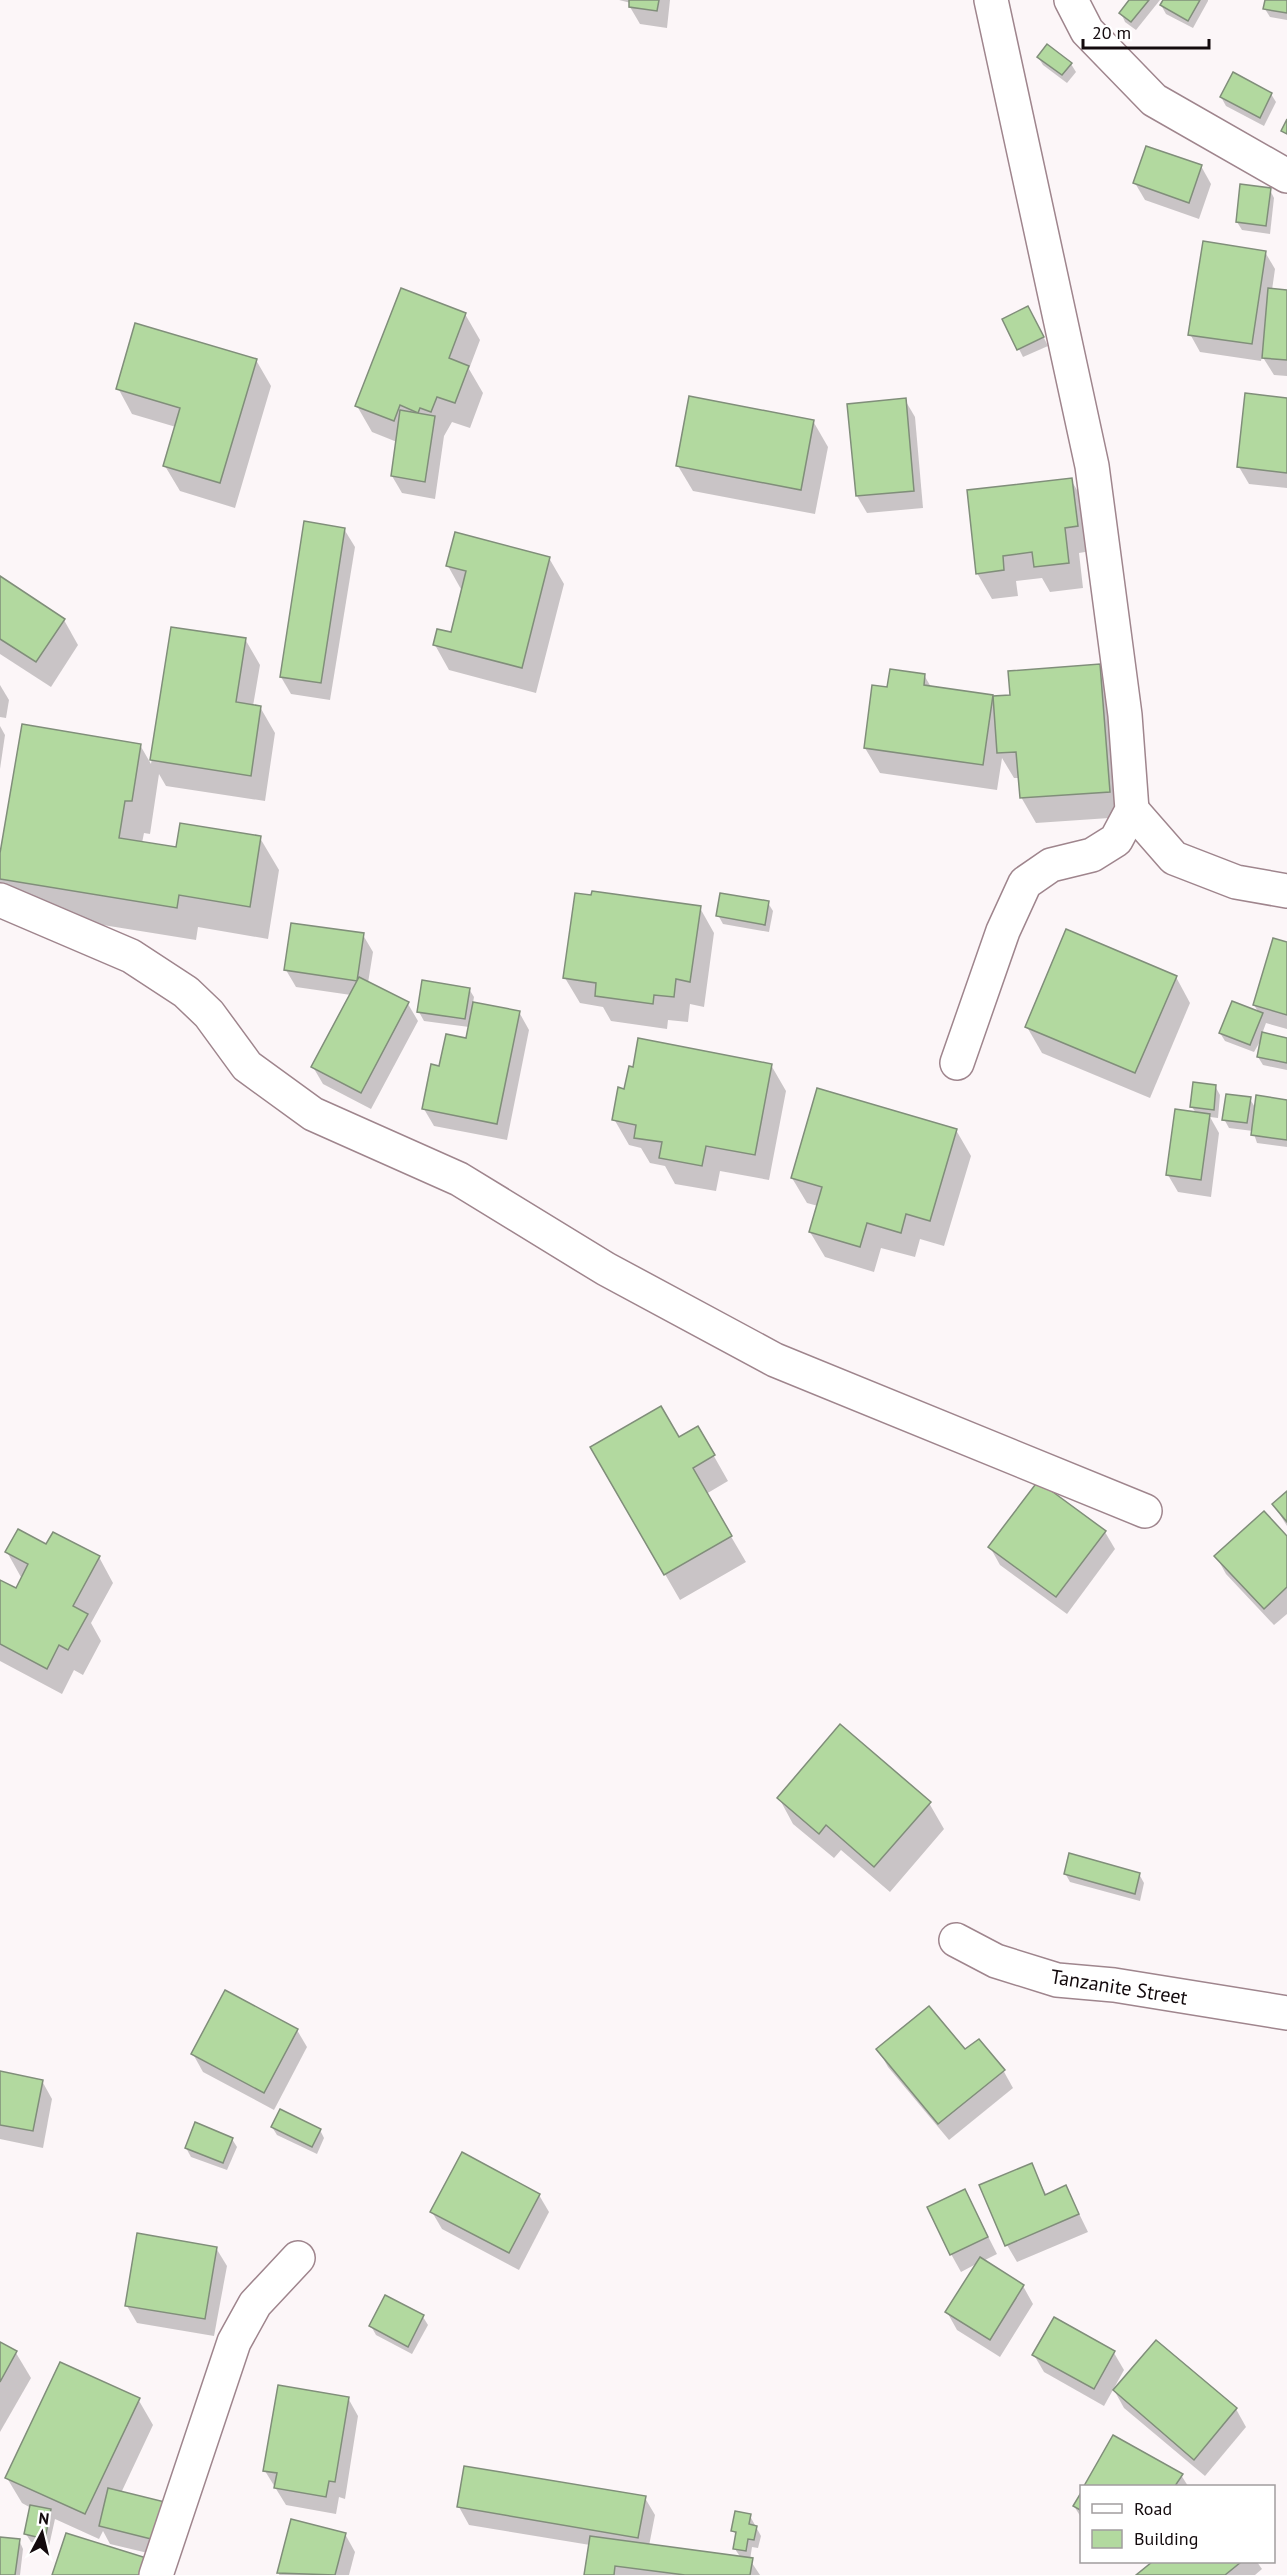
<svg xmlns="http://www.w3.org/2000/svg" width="1287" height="2575" viewBox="0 0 1287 2575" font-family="'PT Sans',sans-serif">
<rect width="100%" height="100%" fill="#fcf6f8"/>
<g fill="#0003">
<path d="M 619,0 L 670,0 L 667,28 L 640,24 L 630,7 L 631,3 Z"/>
<path d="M 1131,0 L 1160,0 L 1136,30 L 1125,22 L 1121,13 Z"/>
<path d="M 1164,0 L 1208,0 L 1208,1 L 1193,28 L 1166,14 L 1161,5 Z"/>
<path d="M 1266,0 L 1287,0 L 1287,20 L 1270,17 L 1265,9 Z"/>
<path d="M 1038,57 L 1071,64 L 1076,72 L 1067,83 L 1043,65 Z"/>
<path d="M 1271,94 L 1276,102 L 1264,126 L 1226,106 L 1221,97 Z"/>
<path d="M 1201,166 L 1211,184 L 1199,219 L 1145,200 L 1135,183 Z"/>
<path d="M 1270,190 L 1274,198 L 1270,234 L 1242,230 L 1237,222 Z"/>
<path d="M 1265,252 L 1275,269 L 1272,290 L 1287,291 L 1287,376 L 1274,375 L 1262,356 L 1261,361 L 1200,352 L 1190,334 Z"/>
<path d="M 465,314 L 480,340 L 469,369 L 483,393 L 470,428 L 452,422 L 444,436 L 435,499 L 402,493 L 392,476 L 397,442 L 372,432 L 357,406 Z"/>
<path d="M 1033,316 L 1048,346 L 1023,357 L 1004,319 Z"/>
<path d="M 256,360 L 271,386 L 235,508 L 180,491 L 165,466 L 176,427 L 132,414 L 118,388 Z"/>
<path d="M 1287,399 L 1287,488 L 1249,484 L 1239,467 Z"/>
<path d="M 905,400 L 915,417 L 923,508 L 867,513 L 857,496 Z"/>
<path d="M 813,421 L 828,447 L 815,514 L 693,491 L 678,466 Z"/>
<path d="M 1071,480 L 1086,505 L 1091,551 L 1079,553 L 1083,588 L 1050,592 L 1042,578 L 1016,581 L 1018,596 L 992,599 L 977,573 Z"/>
<path d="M 344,529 L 355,547 L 330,700 L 291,694 L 281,677 Z"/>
<path d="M 549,558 L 564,584 L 536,693 L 449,670 L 435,645 L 452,634 L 462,591 L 448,566 Z"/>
<path d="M 0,578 L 64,620 L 78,645 L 51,687 L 0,654 Z"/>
<path d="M 172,628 L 245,639 L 260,665 L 253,706 L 260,707 L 275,733 L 265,801 L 166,786 L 159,774 L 150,834 L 144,833 L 142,843 L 177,849 L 260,838 L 279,870 L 268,939 L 198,927 L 196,940 L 16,911 L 0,883 L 0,862 L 140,745 L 151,764 Z"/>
<path d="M 1100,666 L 1114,691 L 1124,817 L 1036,823 L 1021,797 L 1020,778 L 1014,778 L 1002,758 L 997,790 L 880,773 L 865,748 L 889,688 L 924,675 L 931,687 L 993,698 L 1012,697 Z"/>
<path d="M 0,685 L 9,700 L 6,718 L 0,717 Z"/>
<path d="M 0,726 L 5,735 L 0,769 Z"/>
<path d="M 768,903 L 773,911 L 769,932 L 723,924 L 718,915 Z"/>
<path d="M 700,908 L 714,933 L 704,1007 L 690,1004 L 688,1022 L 668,1020 L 667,1029 L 611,1021 L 603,1007 L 580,1003 L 565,978 Z"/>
<path d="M 363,935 L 373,952 L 368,983 L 408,1004 L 418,1021 L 371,1109 L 323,1084 L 313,1067 L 351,995 L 296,987 L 286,970 Z"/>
<path d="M 1287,944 L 1287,1029 L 1266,1023 L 1262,1034 L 1287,1040 L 1287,1070 L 1263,1065 L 1258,1057 L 1262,1038 L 1254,1052 L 1225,1041 L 1220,1033 L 1259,1013 L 1254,1005 Z"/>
<path d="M 1176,977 L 1190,1003 L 1150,1098 L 1042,1053 L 1027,1027 Z"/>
<path d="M 469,989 L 474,997 L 473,1003 L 519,1012 L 529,1030 L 507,1140 L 434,1126 L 424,1109 L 440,1068 L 467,1040 L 469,1027 L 424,1021 L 419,1012 Z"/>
<path d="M 771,1065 L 786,1091 L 769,1180 L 720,1171 L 716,1191 L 675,1184 L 665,1166 L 650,1163 L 641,1148 L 629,1145 L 614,1119 L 625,1091 Z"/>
<path d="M 1215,1086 L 1220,1095 L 1218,1118 L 1210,1117 L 1219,1133 L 1211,1197 L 1178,1192 L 1168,1175 L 1196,1113 L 1192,1107 Z"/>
<path d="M 1250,1099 L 1256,1109 L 1287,1101 L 1287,1147 L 1257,1143 L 1253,1131 L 1229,1128 L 1224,1119 Z"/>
<path d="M 956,1130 L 971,1156 L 944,1246 L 920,1239 L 915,1257 L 881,1248 L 874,1272 L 825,1257 L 810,1232 L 818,1206 L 807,1203 L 792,1178 Z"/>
<path d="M 698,1428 L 728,1481 L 706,1494 L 746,1562 L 680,1600 L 592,1448 L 679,1439 Z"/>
<path d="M 1287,1493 L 1287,1526 L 1274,1505 Z"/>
<path d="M 1105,1532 L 1115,1549 L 1067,1614 L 1000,1565 L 990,1547 Z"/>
<path d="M 1287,1538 L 1287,1614 L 1274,1625 L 1226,1574 L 1216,1556 Z"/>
<path d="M 47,1546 L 99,1557 L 113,1583 L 91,1623 L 101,1641 L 83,1675 L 74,1670 L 62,1694 L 0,1661 L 0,1581 L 16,1590 L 22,1579 L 7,1552 Z"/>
<path d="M 779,1798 L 929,1803 L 944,1829 L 890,1892 L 841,1850 L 834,1858 L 793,1824 Z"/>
<path d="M 1065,1873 L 1139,1874 L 1144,1883 L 1140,1901 L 1070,1882 Z"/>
<path d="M 297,2030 L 307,2047 L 274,2110 L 203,2072 L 193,2054 Z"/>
<path d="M 878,2049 L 1003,2070 L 1013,2088 L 949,2140 L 888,2067 Z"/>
<path d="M 0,2073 L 42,2081 L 52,2099 L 43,2148 L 0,2139 Z"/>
<path d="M 272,2127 L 320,2130 L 324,2138 L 317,2154 L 277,2135 Z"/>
<path d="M 232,2139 L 237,2147 L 227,2170 L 191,2157 L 186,2148 Z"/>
<path d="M 1031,2165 L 1047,2196 L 1066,2187 L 1088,2232 L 1017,2262 L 1007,2245 Z"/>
<path d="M 965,2191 L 997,2254 L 983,2261 L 1023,2286 L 1033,2304 L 1000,2357 L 957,2330 L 947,2312 L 978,2263 L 961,2272 L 951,2254 Z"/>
<path d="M 539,2195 L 549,2212 L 519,2270 L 442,2229 L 432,2212 Z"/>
<path d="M 216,2248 L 227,2266 L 214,2336 L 137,2323 L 127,2306 Z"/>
<path d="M 423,2317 L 428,2325 L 412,2354 L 376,2335 L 371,2326 Z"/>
<path d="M 1054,2319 L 1114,2353 L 1124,2370 L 1104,2406 L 1044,2372 L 1034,2355 Z"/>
<path d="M 1156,2342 L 1236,2409 L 1246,2427 L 1205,2476 L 1124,2408 L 1114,2390 Z"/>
<path d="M 0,2343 L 16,2353 L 31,2378 L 0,2432 Z"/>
<path d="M 348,2398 L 358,2416 L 345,2499 L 339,2497 L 336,2514 L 286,2505 L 265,2471 Z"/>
<path d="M 138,2399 L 153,2425 L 121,2493 L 173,2559 L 110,2544 L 103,2531 L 99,2539 L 55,2519 L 49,2546 L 31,2542 L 26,2534 L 31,2508 L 22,2503 L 7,2478 Z"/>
<path d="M 1114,2437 L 1181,2475 L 1188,2486 L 1086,2486 Z"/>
<path d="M 1082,2494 L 1082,2519 L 1074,2506 Z"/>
<path d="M 645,2498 L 655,2515 L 649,2546 L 741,2558 L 735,2549 L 737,2537 L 733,2530 L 750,2516 L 761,2536 L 758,2548 L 752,2547 L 750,2560 L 760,2575 L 586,2575 L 590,2545 L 469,2525 L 459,2507 Z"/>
<path d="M 292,2521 L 345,2534 L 355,2552 L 349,2575 L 279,2575 Z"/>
<path d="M 0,2538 L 19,2540 L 23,2549 L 20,2575 L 0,2575 Z"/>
<path d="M 1154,2562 L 1257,2562 L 1262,2569 L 1255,2575 L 1139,2575 Z"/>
</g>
<g fill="#b2d99f" stroke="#808e7a" stroke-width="1.5">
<path d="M 629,0 L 659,0 L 657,11 L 629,7 Z"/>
<path d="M 1129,0 L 1149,0 L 1131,22 L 1119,13 Z"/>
<path d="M 1163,0 L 1200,0 L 1188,21 L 1160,5 Z"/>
<path d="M 1265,0 L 1287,0 L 1287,13 L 1263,9 Z"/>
<path d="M 1047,44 L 1072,63 L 1062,75 L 1037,57 Z"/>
<path d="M 1233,72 L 1272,93 L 1260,118 L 1220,97 Z"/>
<path d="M 1287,119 L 1287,134 L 1281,131 Z"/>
<path d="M 1146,146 L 1202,165 L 1189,203 L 1133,183 Z"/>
<path d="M 1240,184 L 1271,188 L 1266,226 L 1236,222 Z"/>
<path d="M 1203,241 L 1266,251 L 1252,344 L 1188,335 Z"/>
<path d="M 401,288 L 466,313 L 449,358 L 469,366 L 455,403 L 437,397 L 431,412 L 420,408 L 418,413 L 400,405 L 394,421 L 355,406 Z"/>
<path d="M 1268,288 L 1287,290 L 1287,360 L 1262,358 Z"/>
<path d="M 1028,306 L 1044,337 L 1017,350 L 1002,319 Z"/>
<path d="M 135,323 L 257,359 L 220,483 L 163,466 L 180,408 L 116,389 Z"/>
<path d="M 1245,393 L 1287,398 L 1287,473 L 1237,467 Z"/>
<path d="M 689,396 L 814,420 L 801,490 L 676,466 Z"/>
<path d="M 906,398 L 914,491 L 856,496 L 847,404 Z"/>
<path d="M 400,410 L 435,416 L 425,482 L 391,476 Z"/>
<path d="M 1072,478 L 1078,526 L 1065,528 L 1069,563 L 1034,567 L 1032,552 L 1003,556 L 1004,570 L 976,574 L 967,490 Z"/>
<path d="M 304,521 L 345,528 L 321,683 L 280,677 Z"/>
<path d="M 455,532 L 550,557 L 522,668 L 433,645 L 437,629 L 451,632 L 466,571 L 446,566 Z"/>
<path d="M 0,576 L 65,619 L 36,662 L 0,639 Z"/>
<path d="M 171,627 L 246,638 L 236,702 L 261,706 L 251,776 L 150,760 Z"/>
<path d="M 1100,664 L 1110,792 L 1020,798 L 1016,752 L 997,753 L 993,696 L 1010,695 L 1008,671 Z"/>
<path d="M 890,669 L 925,674 L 924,685 L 993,695 L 983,765 L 864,748 L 872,685 L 887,687 Z"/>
<path d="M 22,724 L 141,744 L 132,801 L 125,801 L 119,838 L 176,847 L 180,823 L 261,836 L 250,907 L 179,895 L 177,908 L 0,879 L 0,853 Z"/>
<path d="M 592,891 L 701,906 L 690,982 L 676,979 L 674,997 L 654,995 L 653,1004 L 595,996 L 596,983 L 563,978 L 575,893 L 591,895 Z"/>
<path d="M 720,893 L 769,901 L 765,925 L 716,916 Z"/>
<path d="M 291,923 L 364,933 L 357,981 L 284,970 Z"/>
<path d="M 1066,929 L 1177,976 L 1135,1073 L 1025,1027 Z"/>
<path d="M 1273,938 L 1287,942 L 1287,1015 L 1253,1005 Z"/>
<path d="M 359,977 L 409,1002 L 361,1093 L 311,1067 Z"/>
<path d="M 422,980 L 470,988 L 465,1019 L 417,1012 Z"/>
<path d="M 1232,1001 L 1263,1013 L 1250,1045 L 1219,1033 Z"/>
<path d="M 473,1002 L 520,1011 L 497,1124 L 422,1109 L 431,1064 L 439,1066 L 446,1034 L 466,1038 Z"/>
<path d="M 1262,1032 L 1287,1038 L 1287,1063 L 1257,1057 Z"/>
<path d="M 638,1038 L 772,1064 L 755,1155 L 706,1146 L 702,1166 L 659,1158 L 662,1142 L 634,1138 L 636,1125 L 612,1120 L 618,1087 L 624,1089 L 629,1066 L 633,1067 Z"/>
<path d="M 1193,1082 L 1216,1085 L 1214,1110 L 1190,1107 Z"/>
<path d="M 817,1088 L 957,1129 L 930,1221 L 906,1214 L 901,1233 L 867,1223 L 860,1247 L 809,1232 L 822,1187 L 791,1178 Z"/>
<path d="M 1226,1094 L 1251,1097 L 1247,1123 L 1222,1120 Z"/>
<path d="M 1256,1095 L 1287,1100 L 1287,1140 L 1251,1135 Z"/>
<path d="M 1175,1109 L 1210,1114 L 1201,1180 L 1166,1175 Z"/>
<path d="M 661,1406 L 679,1437 L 698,1426 L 715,1455 L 693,1468 L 732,1536 L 664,1575 L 590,1447 Z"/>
<path d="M 1038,1481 L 1106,1531 L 1056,1597 L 988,1547 Z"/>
<path d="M 1287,1491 L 1287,1522 L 1272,1504 Z"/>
<path d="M 1264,1511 L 1287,1536 L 1287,1587 L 1264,1609 L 1214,1556 Z"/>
<path d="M 18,1529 L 46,1544 L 53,1532 L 100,1556 L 73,1606 L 88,1614 L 68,1650 L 59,1645 L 47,1669 L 0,1644 L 0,1580 L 16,1588 L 28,1564 L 5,1552 Z"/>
<path d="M 840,1724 L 931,1802 L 874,1867 L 826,1825 L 819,1834 L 777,1798 Z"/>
<path d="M 1069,1853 L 1140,1873 L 1135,1894 L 1064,1874 Z"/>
<path d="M 225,1990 L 298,2029 L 264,2093 L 191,2054 Z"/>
<path d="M 929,2006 L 965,2049 L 979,2039 L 1005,2070 L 938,2124 L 876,2049 Z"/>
<path d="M 0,2071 L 43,2080 L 33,2131 L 0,2125 Z"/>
<path d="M 280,2109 L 321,2129 L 312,2147 L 271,2127 Z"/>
<path d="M 195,2122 L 233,2138 L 223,2163 L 185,2148 Z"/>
<path d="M 462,2152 L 540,2194 L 509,2253 L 430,2212 Z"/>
<path d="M 1032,2163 L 1045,2195 L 1066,2185 L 1079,2214 L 1005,2246 L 979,2185 Z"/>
<path d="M 965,2189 L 988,2237 L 950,2255 L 927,2207 Z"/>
<path d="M 137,2233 L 217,2247 L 205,2319 L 125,2306 Z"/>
<path d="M 980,2257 L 1024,2285 L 990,2340 L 945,2312 Z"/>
<path d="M 385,2295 L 424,2315 L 408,2347 L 369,2326 Z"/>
<path d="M 1054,2317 L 1115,2351 L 1094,2389 L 1032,2355 Z"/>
<path d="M 1156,2340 L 1237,2408 L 1194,2460 L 1113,2390 Z"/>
<path d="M 0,2342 L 17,2351 L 0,2382 Z"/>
<path d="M 60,2362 L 140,2398 L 85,2514 L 5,2478 Z"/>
<path d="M 278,2385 L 349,2397 L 335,2482 L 329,2481 L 326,2497 L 274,2488 L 277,2473 L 263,2471 Z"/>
<path d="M 1113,2435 L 1183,2474 L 1175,2486 L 1084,2486 Z"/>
<path d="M 464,2466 L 646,2496 L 638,2538 L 457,2507 Z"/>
<path d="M 108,2488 L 173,2504 L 163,2542 L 99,2526 Z"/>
<path d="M 1082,2491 L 1082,2511 L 1073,2506 Z"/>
<path d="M 30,2505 L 51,2509 L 45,2539 L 24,2534 Z"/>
<path d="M 735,2511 L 751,2514 L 749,2524 L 757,2526 L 754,2540 L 748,2539 L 746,2551 L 733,2549 L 736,2532 L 731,2531 Z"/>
<path d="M 291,2519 L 346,2533 L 335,2575 L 277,2573 Z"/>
<path d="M 66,2533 L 156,2561 L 152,2575 L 52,2575 Z"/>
<path d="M 590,2536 L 753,2558 L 750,2575 L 685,2575 L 615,2566 L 614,2575 L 584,2575 Z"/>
<path d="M 0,2537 L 20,2539 L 15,2575 L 0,2575 Z"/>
<path d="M 1152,2562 L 1241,2562 L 1225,2575 L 1136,2575 Z"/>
</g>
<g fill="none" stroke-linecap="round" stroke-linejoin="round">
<defs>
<g id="street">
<path d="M 1071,0 L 1087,31 L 1154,100 L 1287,176"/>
<path d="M 1132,810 L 1174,858 L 1236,882 L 1287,891"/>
<path d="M 0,900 L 131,956 L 186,992 L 209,1014 L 247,1066 L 313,1114 L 459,1179 L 606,1269 L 775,1360 L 1145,1511"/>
<path d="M 957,1063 L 1003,931 L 1025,883 L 1051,865 L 1092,855 L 1116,840 L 1132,810 L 1125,715 L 1092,466 L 991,0"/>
<path d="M 956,1940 L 996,1961 L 1057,1980 L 1114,1985 L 1287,2013"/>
<path d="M 156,2575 L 234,2342 L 255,2304 L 298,2258"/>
</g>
</defs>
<use href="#street" stroke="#9f858d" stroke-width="36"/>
<use href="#street" stroke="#fff" stroke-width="33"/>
</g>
<g text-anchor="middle" stroke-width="4.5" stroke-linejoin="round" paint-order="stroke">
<g font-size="20" fill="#130a0d" stroke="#fff">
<text transform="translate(1119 1987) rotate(9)" y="7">Tanzanite Street</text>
</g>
</g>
<rect x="1080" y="2485" width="195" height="78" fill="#ffffff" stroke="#a19d9e" stroke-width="1.5"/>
<rect x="1092" y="2504" width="30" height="9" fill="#ffffff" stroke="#a19d9e" stroke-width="1.5"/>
<text x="1134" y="2515" font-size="18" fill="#130a0d">Road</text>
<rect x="1092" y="2530" width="30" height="18" fill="#b2d99f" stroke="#a19d9e" stroke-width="1.5"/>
<text x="1134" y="2545" font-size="18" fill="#130a0d">Building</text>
<g transform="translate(42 2533) rotate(7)" stroke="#ffffff" stroke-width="4.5" paint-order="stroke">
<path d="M0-4.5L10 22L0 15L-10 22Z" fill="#130a0d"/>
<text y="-9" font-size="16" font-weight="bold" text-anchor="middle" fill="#130a0d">N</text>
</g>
<path d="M1083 39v9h126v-9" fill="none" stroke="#130a0d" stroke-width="3"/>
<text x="1092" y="39" font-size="18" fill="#130a0d" stroke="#ffffff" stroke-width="4.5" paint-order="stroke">20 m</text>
</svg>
